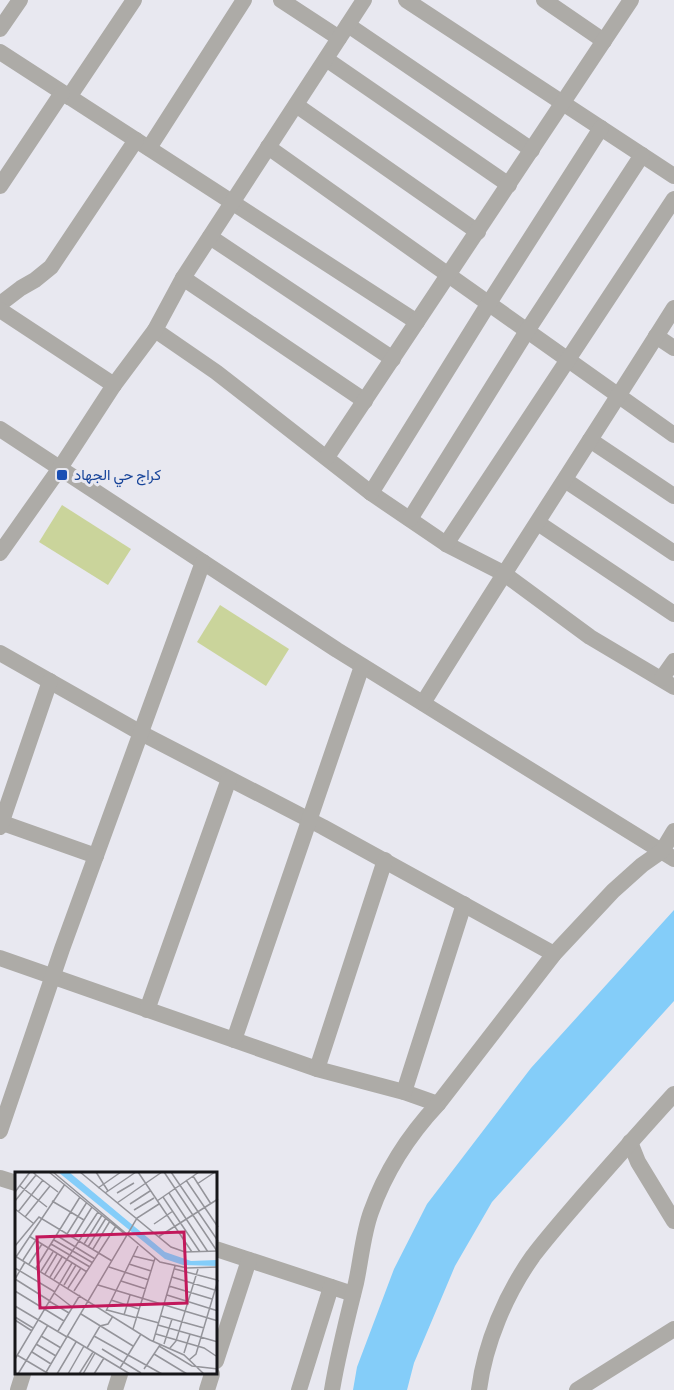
<svg xmlns="http://www.w3.org/2000/svg" width="674" height="1390" viewBox="0 0 674 1390" font-family="Commissioner,Vazirmatn,sans-serif">
<rect width="100%" height="100%" fill="#e8e8f0"/>
<g fill="#cad49b">
<path d="M 62,505 L 131,549 L 108,585 L 39,542 Z"/>
<path d="M 220,605 L 289,649 L 266,686 L 197,642 Z"/>
</g>
<path fill="#84cdf9" d="M 674,910 L 674,1001 L 492,1202 L 455,1266 L 414,1363 L 407,1390 L 353,1390 L 357,1367 L 394,1269 L 427,1204 L 531,1068 Z"/>
<g fill="none" stroke-linecap="round" stroke-linejoin="round">
<g stroke="#adaba7" stroke-width="16">
<path d="M 281,0 L 339,38"/>
<path d="M 406,0 L 674,176"/>
<path d="M 544,0 L 604,41"/>
<path d="M 348,25 L 532,150"/>
<path d="M 0,29 L 20,0"/>
<path d="M 0,52 L 417,322"/>
<path d="M 326,59 L 509,185"/>
<path d="M 69,97 L 134,0"/>
<path d="M 296,105 L 478,232"/>
<path d="M 268,147 L 674,435"/>
<path d="M 149,148 L 244,0"/>
<path d="M 0,186 L 62,93"/>
<path d="M 210,237 L 393,359"/>
<path d="M 183,278 L 365,401"/>
<path d="M 0,304 L 21,288 L 35,280 L 51,267 L 136,140"/>
<path d="M 0,310 L 114,385"/>
<path d="M 155,330 L 216,372 L 371,493 L 446,544 L 503,573 L 590,637 L 674,687"/>
<path d="M 656,336 L 674,348"/>
<path d="M 0,429 L 337,650 L 674,859"/>
<path d="M 590,440 L 674,496"/>
<path d="M 327,457 L 631,0"/>
<path d="M 565,480 L 674,553"/>
<path d="M 371,493 L 489,303 L 601,128"/>
<path d="M 410,519 L 527,331 L 642,155"/>
<path d="M 538,523 L 674,614"/>
<path d="M 446,544 L 674,199"/>
<path d="M 0,553 L 60,468 L 114,385 L 155,330 L 183,278 L 364,0"/>
<path d="M 0,653 L 141,733 L 323,827 L 554,954"/>
<path d="M 662,678 L 674,661"/>
<path d="M 423,703 C 505,570 591,440 674,308"/>
<path d="M 0,822 L 96,856"/>
<path d="M 0,827 L 50,681"/>
<path d="M 0,958 L 317,1069 L 404,1092 L 438,1104"/>
<path d="M 147,1010 L 229,779"/>
<path d="M 234,1040 L 362,666"/>
<path d="M 317,1069 L 385,860"/>
<path d="M 404,1092 L 464,904"/>
<path d="M 0,1131 L 62,949 L 203,562"/>
<path d="M 630,1142 L 638,1162 L 674,1221"/>
<path d="M 0,1178 L 16,1183"/>
<path d="M 216,1249 L 353,1294"/>
<path d="M 216,1361 L 249,1260"/>
<path d="M 18,1390 L 23,1374"/>
<path d="M 115,1390 L 120,1374"/>
<path d="M 207,1390 L 212,1374"/>
<path d="M 299,1390 L 331,1287"/>
<path d="M 332,1390 C 338,1354 347,1319 356,1283 C 361,1260 363,1234 371,1212 C 386,1170 408,1136 438,1104 L 554,954 L 613,891 L 642,865 L 662,851 L 674,831"/>
<path d="M 479,1390 C 485,1343 506,1294 533,1256 C 549,1235 566,1216 583,1196 C 613,1162 643,1128 674,1094"/>
<path d="M 577,1390 L 674,1329"/>
</g>
</g>
<rect fill="#1a4fb4" stroke="#e8e8f0" stroke-width="2" x="56" y="469" width="12" height="12" rx="3"/>
<g text-anchor="middle" stroke-width="6" stroke-linejoin="round" paint-order="stroke">
<g font-size="15" fill="#164399" stroke="#e8e8f0" text-anchor="start">
<text x="74" y="480">كراج حي الجهاد</text>
</g>
</g>
<g transform="translate(15 1172)">
<rect width="202" height="202" fill="#e8e8f0"/>
<path d="M 43,0 L 54,0 L 150,80 L 176,89 L 202,88 L 202,94 L 168,93 L 150,87 Z" fill="#84cdf9"/>
<path fill="none" stroke="#94949a" stroke-width="1.5" d="M 34,0 L 111,63M 38,0 L 145,90 L 172,96 L 203,95M 65,0 L 156,75 L 170,80 L 203,79M 81,0 L 93,19M 123,0 L 177,80M 149,0 L 202,79M 156,0 L 203,69M 21,3 L 43,20M 178,4 L 196,32M 171,8 L 203,55M 182,12 L 200,0M 5,14 L 32,35M 83,16 L 106,0M 0,20 L 15,0M 90,21 L 121,0M 102,21 L 119,11M 154,21 L 193,80M 148,25 L 185,80M 0,29 L 21,3 L 18,0M 37,29 L 69,48M 142,29 L 184,0M 102,31 L 147,0M 115,32 L 135,19M 0,37 L 18,51M 119,38 L 139,26M 3,40 L 28,8M 10,45 L 35,14M 139,52 L 158,39M 52,62 L 72,30M 41,63 L 80,87M 14,64 L 72,100M 143,65 L 203,27M 58,66 L 77,35M 39,68 L 78,91M 36,72 L 75,95M 69,72 L 87,43M 0,74 L 24,45 L 97,89M 73,75 L 91,46M 78,77 L 95,49M 0,84 L 135,168 L 169,183 L 189,202M 118,84 L 139,89M 1,85 L 50,12M 8,88 L 21,68M 14,92 L 27,72M 114,92 L 136,99M 94,95 L 134,108M 0,96 L 40,120M 21,96 L 65,25M 160,97 L 202,108M 26,99 L 38,80M 30,102 L 42,82M 35,105 L 47,85M 157,105 L 203,119M 0,107 L 35,129M 0,107 L 10,90M 39,107 L 83,40M 106,109 L 131,117M 49,113 L 61,93M 83,113 L 203,149M 154,114 L 197,127M 53,116 L 66,96M 0,119 L 49,149M 59,119 L 101,54M 39,121 L 57,135M 152,123 L 203,139M 96,128 L 124,137M 34,129 L 54,141M 0,134 L 52,165M 92,138 L 122,146M 91,139 L 123,74M 66,142 L 118,174M 109,143 L 115,123M 146,144 L 189,156M 0,145 L 18,156M 122,145 L 144,151M 0,148 L 17,159M 143,153 L 203,170M 118,157 L 140,86M 43,159 L 65,123M 141,162 L 189,176 L 201,184M 26,164 L 46,176M 52,164 L 115,202M 79,164 L 147,202M 138,170 L 160,94M 21,172 L 41,184M 149,172 L 157,147M 144,174 L 177,194 L 203,197M 72,176 L 85,154 L 93,152 L 98,144M 155,176 L 161,169 L 183,97M 87,177 L 126,201M 17,180 L 36,192M 169,181 L 175,162M 139,182 L 172,202M 2,183 L 34,202M 0,187 L 57,91M 174,188 L 181,182 L 203,108M 105,196 L 126,162M 129,197 L 145,173M 3,202 L 33,153M 30,202 L 122,46 L 144,32M 42,202 L 61,170M 53,202 L 69,174M 64,202 L 78,180M 68,202 L 80,181M 79,202 L 89,186"/>
<path fill="#c2185b" fill-opacity="0.15" stroke="#c2185b" stroke-width="3" d="M 169,60 L 172,131 L 25,136 L 22,65 Z"/>
<rect width="202" height="202" fill="none" stroke="#161619" stroke-width="3"/>
</g>
</svg>
